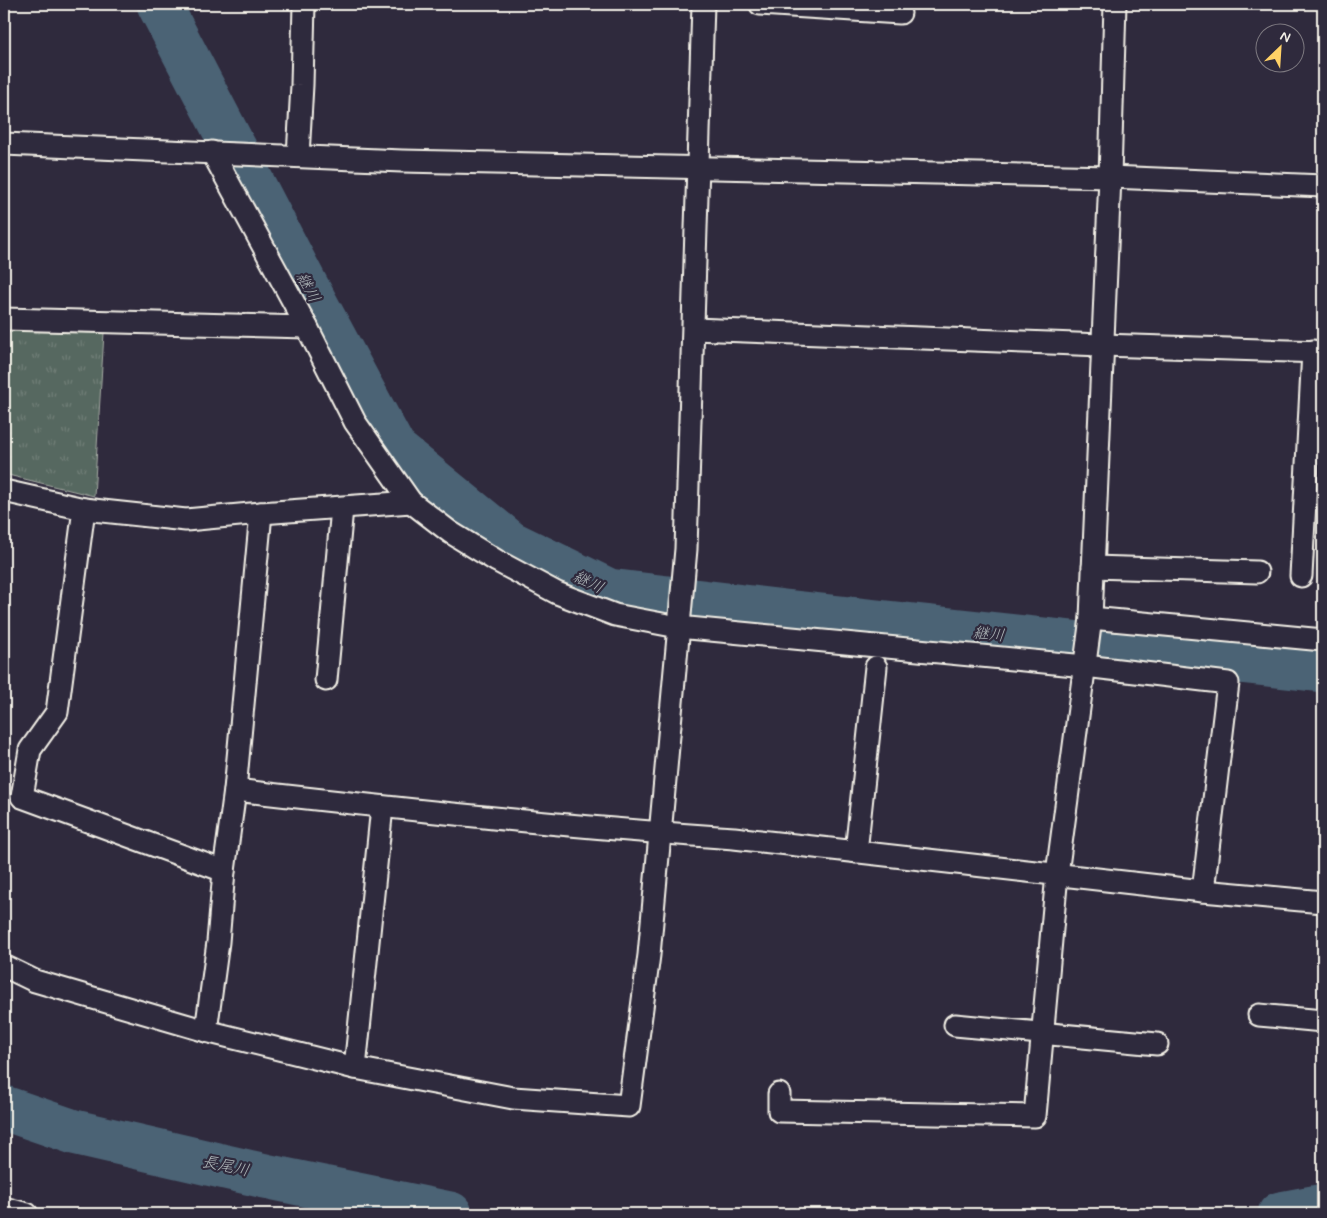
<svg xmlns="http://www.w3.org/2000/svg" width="1327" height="1218" viewBox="0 0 1327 1218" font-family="Mynerve,'Klee One',sans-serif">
<defs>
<pattern id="grass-tufts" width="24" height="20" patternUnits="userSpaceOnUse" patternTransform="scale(1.25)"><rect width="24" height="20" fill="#576860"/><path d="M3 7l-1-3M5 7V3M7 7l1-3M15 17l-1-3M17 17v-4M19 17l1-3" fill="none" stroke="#707e77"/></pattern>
</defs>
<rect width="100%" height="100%" fill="#2f2a3d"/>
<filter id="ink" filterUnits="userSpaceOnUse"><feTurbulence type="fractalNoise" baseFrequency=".02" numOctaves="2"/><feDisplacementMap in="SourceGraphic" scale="10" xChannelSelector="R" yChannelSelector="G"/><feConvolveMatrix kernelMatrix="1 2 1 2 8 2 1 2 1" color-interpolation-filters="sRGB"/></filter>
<g filter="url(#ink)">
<path fill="url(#grass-tufts)" stroke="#a6aca4" d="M 4,329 L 104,333 L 94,496 L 4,474 Z"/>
<path fill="#4b6375" stroke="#8f9ca3" d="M 1323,1185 L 1323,1214 L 1295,1214 L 1289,1193 Z"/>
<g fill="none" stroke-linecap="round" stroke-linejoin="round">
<g stroke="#4b6375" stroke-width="45">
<path d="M 159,4 L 306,286 L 394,449 L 510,543 L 609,591 L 785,612 L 1323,670"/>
<path d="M 4,1108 L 74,1132 L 265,1176 L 450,1214"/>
<path d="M 1280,1214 L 1323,1206"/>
</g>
<defs>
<g id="street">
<path d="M 760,4 L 900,13"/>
<path d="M 4,144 L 402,161 L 1110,177 L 1323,186"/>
<path d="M 212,152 L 307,327 L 355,422 L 411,502 L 450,532 L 497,561 L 557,593 L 615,615 L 678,627 L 1085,666 L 1228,683 L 1203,891"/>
<path d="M 298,156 L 302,85 L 304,4"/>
<path d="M 4,319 L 307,327"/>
<path d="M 694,329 L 1102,345 L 1323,352"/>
<path d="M 4,491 L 84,509 L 186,520 L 261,513 L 235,790 L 224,871 L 218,942 L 206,1031"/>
<path d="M 84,509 L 57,712 L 30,750 L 22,797 L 224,871"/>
<path d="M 261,513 L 411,502"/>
<path d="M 1093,567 L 1257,572"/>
<path d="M 1301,576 L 1313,351"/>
<path d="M 1091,618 L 1323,640"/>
<path d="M 326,680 L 342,508"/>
<path d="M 235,790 C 401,809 567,827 734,838 L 1203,891 L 1323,902"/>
<path d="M 856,852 L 876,667"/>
<path d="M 4,966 L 35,981 L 206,1031 L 355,1068 L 513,1098 L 629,1106 L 649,955 L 686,549 L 703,4"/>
<path d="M 1259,1015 L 1323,1021"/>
<path d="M 955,1025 L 1157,1044"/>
<path d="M 355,1068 L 382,807"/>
<path d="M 779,1094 L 779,1111 L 1035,1116 L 1057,874 L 1091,618 L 1110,177 L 1115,4"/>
<path d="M 4,1208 L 27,1214"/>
</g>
</defs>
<use href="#street" stroke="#f4f1e8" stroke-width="25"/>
<use href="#street" stroke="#2f2a3d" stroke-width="21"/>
</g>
</g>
<g text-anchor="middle" stroke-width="4.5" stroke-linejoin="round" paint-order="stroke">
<g font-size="16" font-style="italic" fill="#b0b8ba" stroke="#2f2a3d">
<text transform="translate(309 287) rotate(62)" y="6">継川</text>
<text transform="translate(589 581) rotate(26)" y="6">継川</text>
<text transform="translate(989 633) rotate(6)" y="6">継川</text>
<text transform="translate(226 1165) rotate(12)" y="6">長尾川</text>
</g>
</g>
<rect width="1327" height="1218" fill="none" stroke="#2f2a3d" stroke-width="20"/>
<rect x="10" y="10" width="1307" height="1198" fill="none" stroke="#f4f1e8" stroke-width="2" filter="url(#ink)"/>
<g transform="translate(1280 48) rotate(25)"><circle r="24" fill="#2f2a3d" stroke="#7e7a81"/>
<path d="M0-4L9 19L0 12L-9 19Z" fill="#ffd166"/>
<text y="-8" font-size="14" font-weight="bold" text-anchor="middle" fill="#f4f1e8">N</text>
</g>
</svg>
